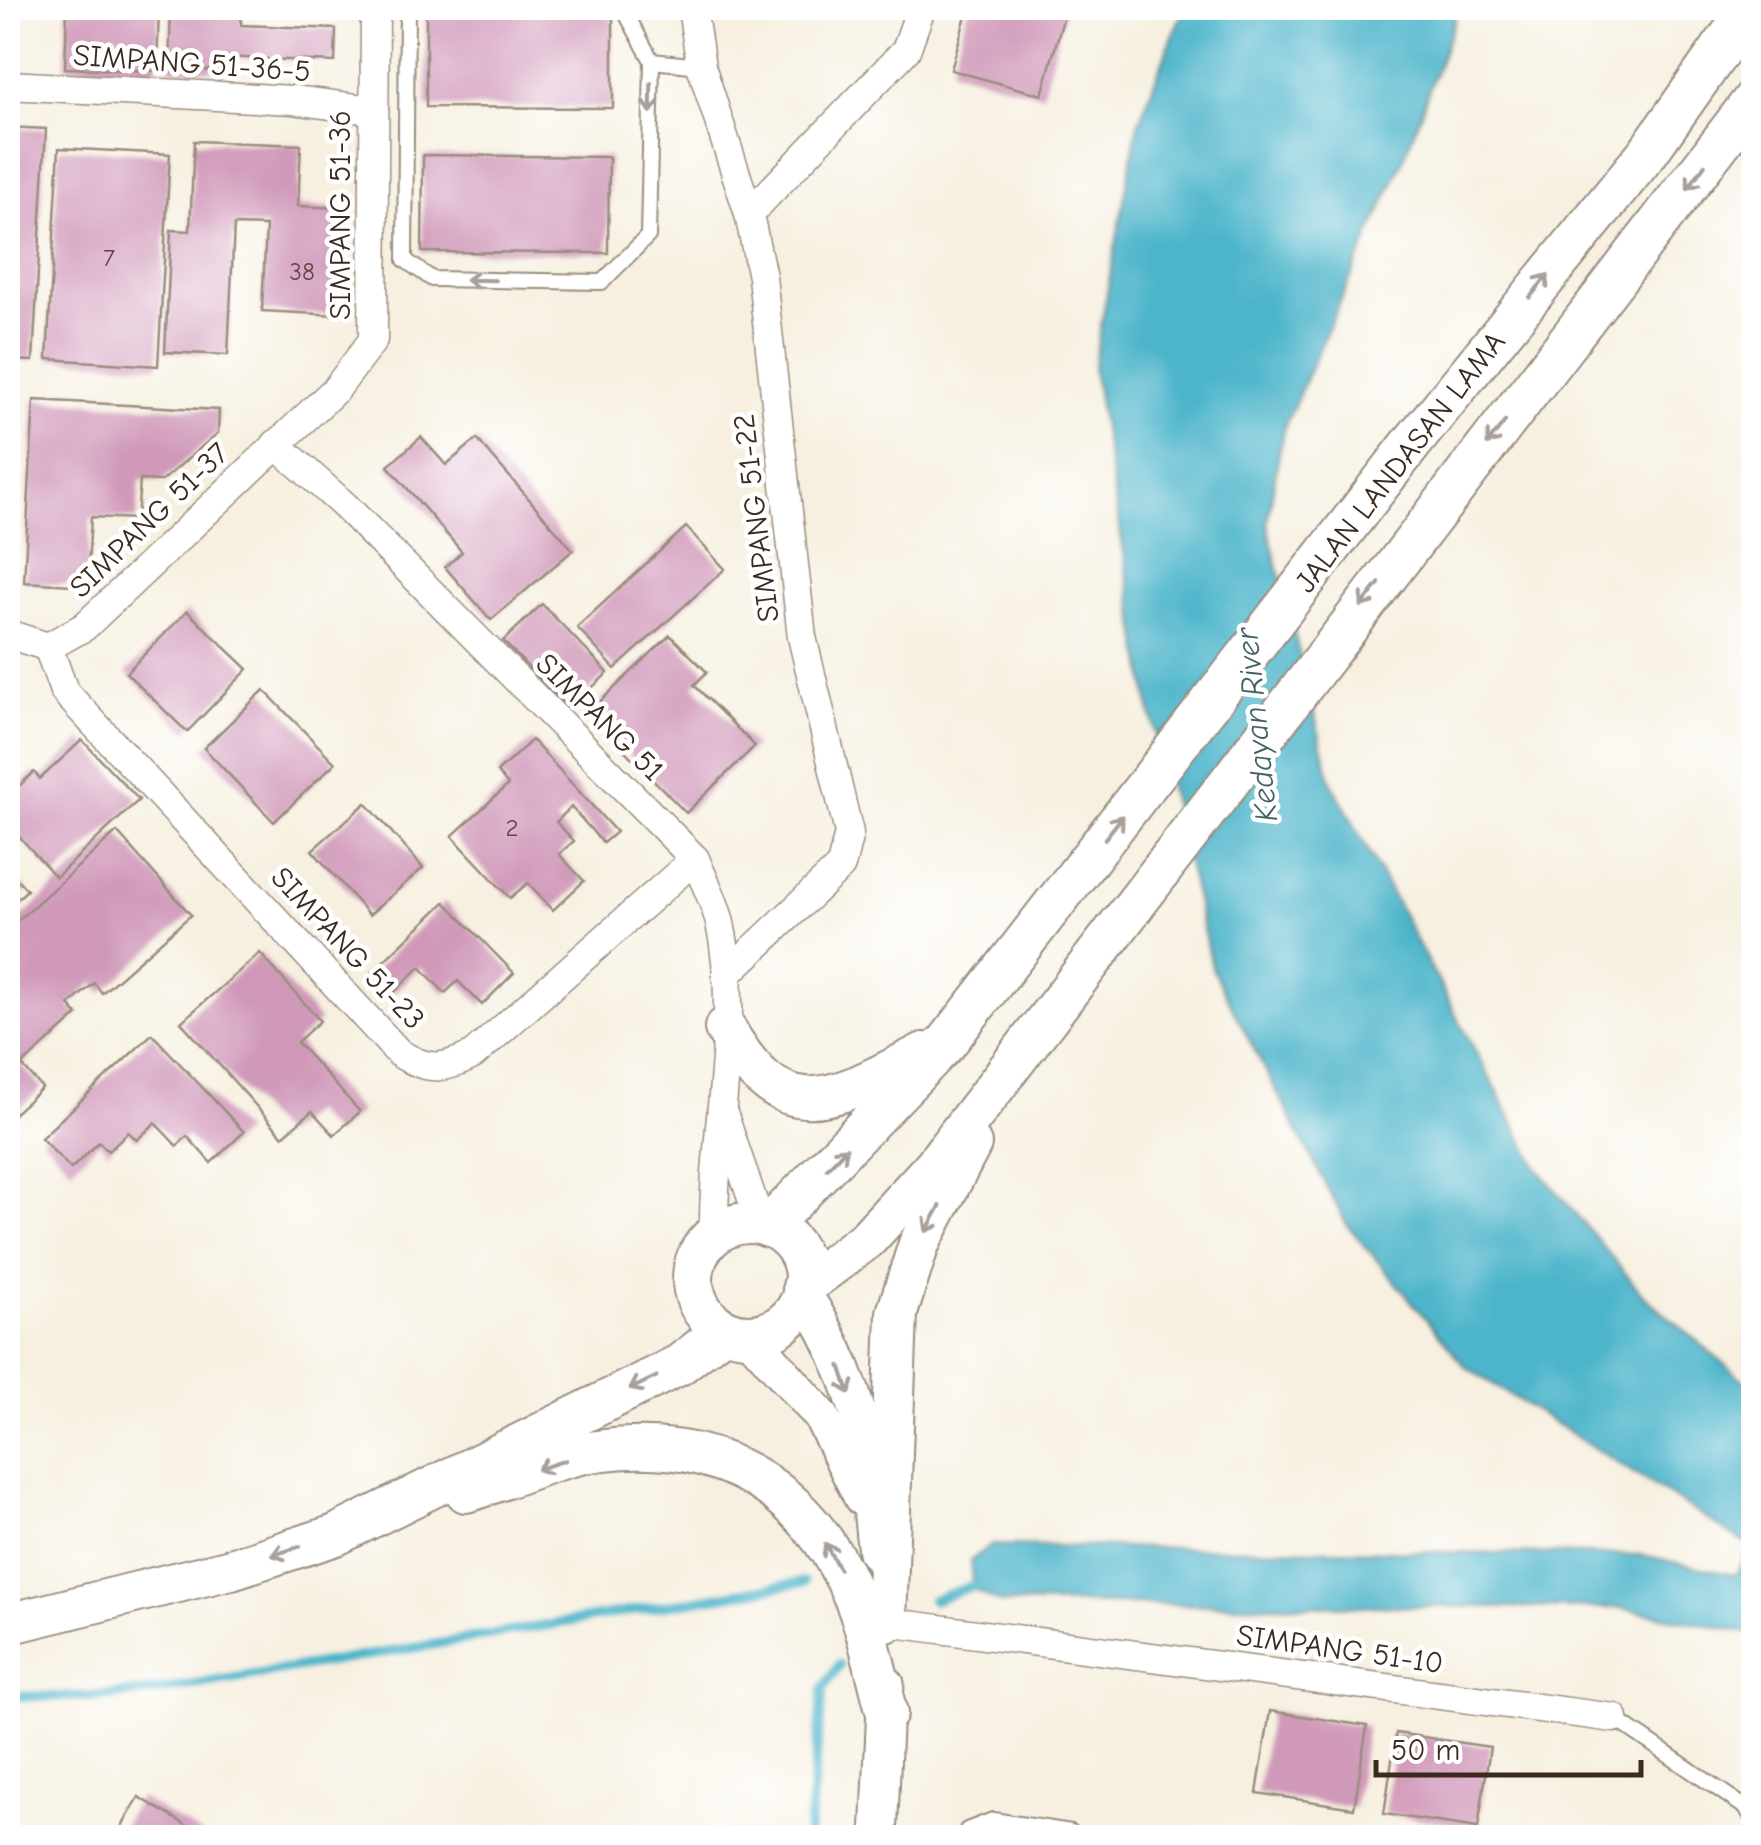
<svg xmlns="http://www.w3.org/2000/svg" width="1761" height="1845" viewBox="0 0 1761 1845" font-family="'Comic Neue',sans-serif">
<rect width="100%" height="100%" fill="#fff"/>
<filter id="ink" filterUnits="userSpaceOnUse"><feTurbulence type="fractalNoise" baseFrequency=".01" numOctaves="2"/><feDisplacementMap in="SourceGraphic" scale="20" xChannelSelector="R" yChannelSelector="G"/><feConvolveMatrix kernelMatrix="1 2 1 2 8 2 1 2 1" color-interpolation-filters="sRGB"/></filter>
<filter id="wash" filterUnits="userSpaceOnUse"><feTurbulence type="fractalNoise" baseFrequency=".0048" numOctaves="4" result="noise"/><feDisplacementMap in="SourceGraphic" scale="40" xChannelSelector="R" yChannelSelector="G"/><feGaussianBlur stdDeviation="2.25" result="paint"/><feColorMatrix in="noise" values="0 0 0 0 0 0 0 0 0 0 0 0 0 0 0 0 0 1.4 0 .05"/><feComposite in="paint" operator="in"/></filter>
<g filter="url(#wash)">
<rect width="100%" height="100%" fill="#f7f0e0"/>
<path fill="#4db5cb" stroke="#447074" stroke-width="2.5" d="M 1184,8 L 1459,8 L 1403,161 L 1283,430 L 1267,524 L 1331,781 L 1539,1170 L 1645,1297 L 1753,1388 L 1753,1634 L 1622,1608 L 1000,1603 L 973,1589 L 970,1561 L 991,1545 L 1642,1555 L 1735,1575 L 1751,1547 L 1466,1367 L 1346,1223 L 1213,971 L 1150,708 L 1093,369 L 1138,124 Z"/>
<g fill="none" stroke-linecap="round" stroke-linejoin="round">
<g stroke="#4db5cb" stroke-width="10">
<path d="M 933,1600 L 983,1582"/>
<path d="M 8,1696 L 91,1697 L 158,1691 L 804,1582"/>
<path d="M 808,1838 L 823,1689 L 839,1665"/>
</g>
</g>
<g id="blocks">
<g fill="#d099b9">
<path d="M 67,8 L 159,8 L 157,71 L 65,68 Z"/>
<path d="M 171,8 L 242,8 L 241,25 L 336,29 L 335,62 L 221,57 L 221,71 L 169,69 Z"/>
<path d="M 968,8 L 1066,8 L 1042,95 L 951,70 Z"/>
<path d="M 426,10 L 613,10 L 613,108 L 426,107 Z"/>
<path d="M 8,127 L 46,129 L 33,361 L 8,360 Z"/>
<path d="M 194,141 L 301,145 L 298,206 L 342,208 L 337,315 L 262,311 L 266,226 L 234,225 L 228,355 L 165,352 L 171,230 L 190,231 Z"/>
<path d="M 59,148 L 170,154 L 158,366 L 47,359 Z"/>
<path d="M 423,155 L 609,157 L 608,253 L 422,252 Z"/>
<path d="M 34,400 L 219,410 L 218,433 L 162,481 L 140,480 L 137,519 L 91,517 L 87,586 L 24,582 Z"/>
<path d="M 421,437 L 446,465 L 477,439 L 573,550 L 491,620 L 445,567 L 462,552 L 388,466 Z"/>
<path d="M 686,527 L 725,569 L 615,669 L 577,627 Z"/>
<path d="M 542,604 L 608,673 L 569,709 L 503,641 Z"/>
<path d="M 187,611 L 248,669 L 187,732 L 126,673 Z"/>
<path d="M 670,635 L 707,672 L 694,685 L 755,746 L 686,813 L 588,713 Z"/>
<path d="M 264,690 L 335,763 L 274,822 L 204,748 Z"/>
<path d="M 82,740 L 139,800 L 56,877 L 8,824 L 8,796 L 34,772 L 40,779 Z"/>
<path d="M 532,740 L 616,832 L 603,843 L 571,807 L 556,822 L 574,841 L 559,854 L 584,881 L 553,910 L 528,883 L 510,898 L 452,836 L 508,785 L 497,772 Z"/>
<path d="M 366,803 L 423,868 L 369,915 L 312,850 Z"/>
<path d="M 117,832 L 191,915 L 102,993 L 94,983 L 69,1005 L 78,1015 L 22,1065 L 42,1088 L 8,1119 L 8,929 Z"/>
<path d="M 8,869 L 27,890 L 8,908 Z"/>
<path d="M 445,902 L 514,973 L 482,1005 L 458,981 L 445,993 L 420,967 L 387,999 L 366,978 Z"/>
<path d="M 260,953 L 320,1021 L 297,1042 L 360,1112 L 334,1135 L 312,1111 L 283,1136 L 181,1022 Z"/>
<path d="M 152,1034 L 244,1132 L 211,1163 L 187,1136 L 177,1146 L 155,1123 L 137,1140 L 128,1132 L 108,1151 L 99,1142 L 71,1169 L 41,1138 Z"/>
<path d="M 1270,1711 L 1367,1726 L 1354,1808 L 1257,1793 Z"/>
<path d="M 1396,1733 L 1490,1747 L 1478,1828 L 1384,1814 Z"/>
<path d="M 139,1797 L 208,1838 L 115,1838 Z"/>
</g>
</g>
</g>
<g filter="url(#ink)">
<use href="#blocks" fill-opacity="0" stroke="#998d7f" stroke-width="2.5"/>
<g fill="none" stroke-linecap="round" stroke-linejoin="round">
<defs>
<g id="service">
<path d="M 407,8 L 405,260 L 432,279 L 602,282 L 648,236 L 652,61 L 623,8"/>
<path d="M 652,61 L 701,66"/>
<path d="M 1614,1718 L 1746,1808 L 1754,1820"/>
<path d="M 964,1838 L 967,1830 L 993,1820 L 1071,1832 L 1077,1838"/>
</g>
<g id="minor">
<path d="M 692,8 L 701,66 L 749,214 L 762,277 L 802,637 L 849,833 L 841,866 L 726,975"/>
<path d="M 8,85 L 293,100 L 372,110"/>
<path d="M 749,214 L 906,50 L 921,8"/>
<path d="M 276,444 L 345,506 L 695,859 C 703,879 715,901 720,923 C 742,1021 712,1135 714,1236"/>
<path d="M 8,634 L 48,647 L 84,627 L 337,388 L 373,340 L 375,8"/>
<path d="M 48,647 L 64,691 L 399,1053 C 427,1071 444,1070 473,1055 L 695,859"/>
<path d="M 724,1116 L 761,1225"/>
<path d="M 886,1622 L 1614,1718"/>
</g>
<g id="tertiary">
<path d="M 803,1293 C 833,1339 858,1396 866,1452 C 870,1485 871,1519 876,1552"/>
<path d="M 749,1335 L 821,1416 L 862,1498"/>
<path d="M 879,1838 L 886,1684"/>
</g>
<g id="secondary">
<path d="M 725,1028 C 784,1134 836,1098 924,1053"/>
<circle cx="749" cy="1279" r="56"/>
<path d="M 768,1227 L 947,1042 L 1412,443 L 1648,152 L 1750,8"/>
<path d="M 803,1287 L 867,1239 L 934,1166 L 1754,99"/>
<path d="M 466,1492 C 508,1479 554,1457 597,1451 C 715,1434 806,1485 853,1595 C 869,1632 876,1675 887,1713"/>
<path d="M 886,1622 L 897,1313 L 919,1244 L 971,1144"/>
<path d="M 8,1624 L 231,1569 L 336,1535 L 679,1365 L 724,1330"/>
</g>
</defs>
<use href="#service" stroke="#998d7f" stroke-width="18"/>
<use href="#minor" stroke="#998d7f" stroke-width="31"/>
<use href="#tertiary" stroke="#998d7f" stroke-width="39"/>
<use href="#secondary" stroke="#998d7f" stroke-width="44"/>
<use href="#service" stroke="#fff" stroke-width="14"/>
<use href="#minor" stroke="#fff" stroke-width="28"/>
<use href="#tertiary" stroke="#fff" stroke-width="35"/>
<use href="#secondary" stroke="#fff" stroke-width="40"/>
</g>
<defs><path id="oneway-shaft" d="M-6 0H5M1.5-3L5.5 0L1.5 3" fill="none" stroke-width="1.6" stroke-linecap="round" stroke-linejoin="round" transform="scale(2.5)"/></defs>
<g stroke="#a79f9a">
<use href="#oneway-shaft" transform="translate(651 98) rotate(91)"/>
<use href="#oneway-shaft" transform="translate(1696 177) rotate(126)"/>
<use href="#oneway-shaft" transform="translate(480 280) rotate(-179)"/>
<use href="#oneway-shaft" transform="translate(1539 286) rotate(-51)"/>
<use href="#oneway-shaft" transform="translate(1496 433) rotate(128)"/>
<use href="#oneway-shaft" transform="translate(1370 595) rotate(128)"/>
<use href="#oneway-shaft" transform="translate(1114 827) rotate(-52)"/>
<use href="#oneway-shaft" transform="translate(837 1158) rotate(-46)"/>
<use href="#oneway-shaft" transform="translate(933 1219) rotate(119)"/>
<use href="#oneway-shaft" transform="translate(845 1380) rotate(72)"/>
<use href="#oneway-shaft" transform="translate(643 1383) rotate(154)"/>
<use href="#oneway-shaft" transform="translate(551 1465) rotate(162)"/>
<use href="#oneway-shaft" transform="translate(286 1551) rotate(162)"/>
<use href="#oneway-shaft" transform="translate(832 1556) rotate(-119)"/>
</g>
</g>
<g text-anchor="middle" stroke-width="9" stroke-linejoin="round" paint-order="stroke">
<g font-size="25" fill="#604645">
<text x="109" y="266">7</text>
<text x="302" y="280">38</text>
<text x="512" y="836">2</text>
</g>
<g font-size="30" fill="#3b2a1e" stroke="#fff">
<text transform="translate(192 63) rotate(4)" y="10">SIMPANG 51-36-5</text>
<text transform="translate(340 215) rotate(-90)" y="10">SIMPANG 51-36</text>
<text transform="translate(1400 462) rotate(-52)" y="10">JALAN LANDASAN LAMA</text>
<text transform="translate(756 518) rotate(-97)" y="10">SIMPANG 51-22</text>
<text transform="translate(149 520) rotate(-44)" y="10">SIMPANG 51-37</text>
<text transform="translate(600 717) rotate(45)" y="10">SIMPANG 51</text>
<text transform="translate(348 948) rotate(47)" y="10">SIMPANG 51-23</text>
<text transform="translate(1340 1649) rotate(8)" y="10">SIMPANG 51-10</text>
</g>
<g font-size="32" font-style="italic" fill="#426263" stroke="#fff">
<text transform="translate(1256 725) rotate(-96)" y="11">Kedayan River</text>
</g>
</g>
<rect width="1761" height="1845" fill="none" stroke="#fff" stroke-width="40"/>
<path d="M1376 1760v15h265v-15" fill="none" stroke="#3b2a1e" stroke-width="5"/>
<text x="1391" y="1760" font-size="30" fill="#3b2a1e" stroke="#ffffff" stroke-width="8" paint-order="stroke">50 m</text>
</svg>
